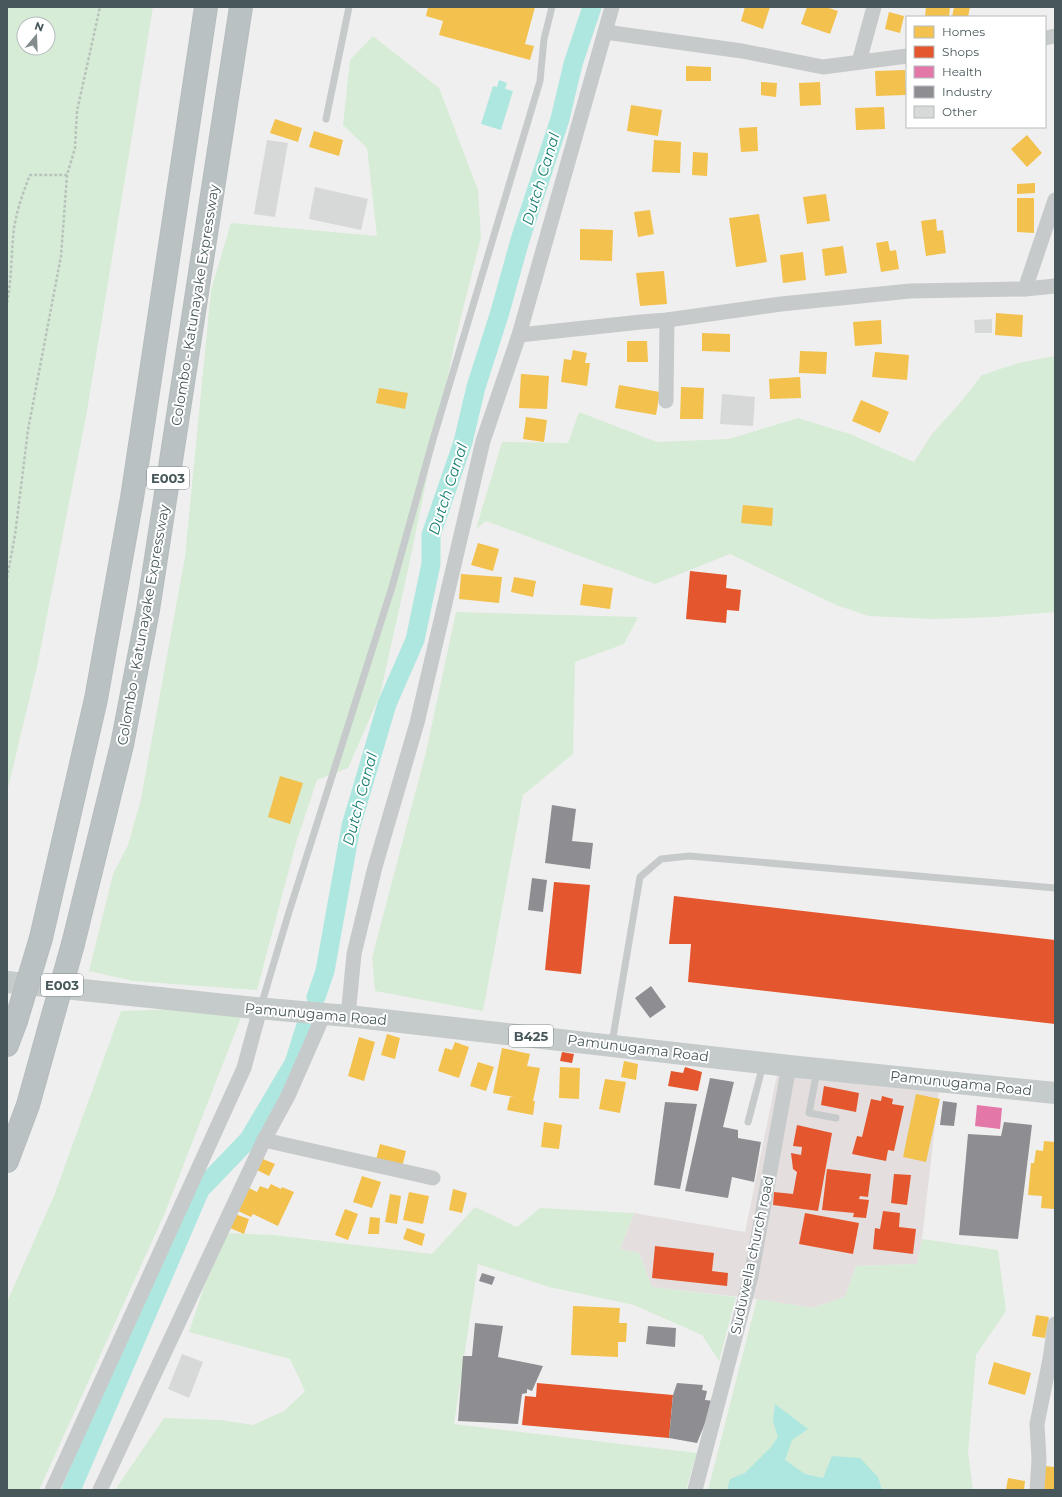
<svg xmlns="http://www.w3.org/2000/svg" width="1062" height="1497" viewBox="0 0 1062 1497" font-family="Montserrat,sans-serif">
<rect width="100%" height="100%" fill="#f0efef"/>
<path fill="#e4dfde" d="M 777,1075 L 939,1091 L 922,1239 L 917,1264 L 856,1266 L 845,1297 L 812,1308 L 757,1299 L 652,1287 L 639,1253 L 620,1249 L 634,1213 L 745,1232 Z"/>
<g fill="#d6ecd6" fill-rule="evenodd">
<path d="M 7,7 L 153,7 L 87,411 L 37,667 L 7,792 ZM 24,24 L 48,24 L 48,48 L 24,48 Z"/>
<path d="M 373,36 L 439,88 L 478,190 L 481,237 L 456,337 L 409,565 L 380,695 L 348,768 L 317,780 L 296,843 L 257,990 L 133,981 L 89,971 L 113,874 L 128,845 L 141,799 L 185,557 L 211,290 L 231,223 L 377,236 L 367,148 L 343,125 L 350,60 Z"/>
<path d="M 1055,356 L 1055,612 L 995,617 L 934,619 L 869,616 L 836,605 L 730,554 L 655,584 L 486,521 L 476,529 L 502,442 L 568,443 L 579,412 L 657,442 L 729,439 L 798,418 L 850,434 L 914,462 L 932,434 L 960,403 L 982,375 L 1018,363 Z"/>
<path d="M 456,612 L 638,617 L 624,644 L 575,662 L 573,754 L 523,795 L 483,1011 L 375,991 L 372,958 L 426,752 Z"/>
<path d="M 245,1007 L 164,1215 L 39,1490 L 7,1490 L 7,1302 L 54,1196 L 121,1011 Z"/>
<path d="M 475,1207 L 517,1227 L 540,1208 L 634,1213 L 620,1249 L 639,1253 L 652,1287 L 736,1297 L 719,1361 L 702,1335 L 634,1305 L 549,1287 L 478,1264 L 454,1424 L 697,1453 L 686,1490 L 115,1490 L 164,1418 L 221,1420 L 253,1425 L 284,1411 L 305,1391 L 290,1359 L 189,1332 L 222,1233 L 273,1235 L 432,1254 Z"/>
<path d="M 922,1239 L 998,1250 L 1006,1311 L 976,1355 L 968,1452 L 973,1490 L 708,1490 L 757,1299 L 812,1308 L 845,1297 L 856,1266 L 917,1264 Z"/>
</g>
<g fill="#aee7df">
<path d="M 499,80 L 507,83 L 505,89 L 513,91 L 501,130 L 481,124 L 493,86 L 497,87 Z"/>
<path d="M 775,1404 L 808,1429 L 792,1440 L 785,1460 L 805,1474 L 823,1478 L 832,1456 L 860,1458 L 878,1477 L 882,1490 L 727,1490 L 730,1479 L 745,1473 L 771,1447 L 778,1437 L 773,1421 Z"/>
</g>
<g fill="#f2c14e">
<path d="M 428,7 L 535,7 L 525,44 L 534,46 L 530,60 L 439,35 L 443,21 L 426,16 Z"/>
<path d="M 745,7 L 770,7 L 763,29 L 741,21 Z"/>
<path d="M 807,7 L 826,7 L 838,11 L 830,34 L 801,24 Z"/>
<path d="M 926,7 L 950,7 L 949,17 L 925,17 Z"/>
<path d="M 954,7 L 970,7 L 968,17 L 952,17 Z"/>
<path d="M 889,12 L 904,16 L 900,33 L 885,29 Z"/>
<path d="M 686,66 L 711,67 L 711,81 L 686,81 Z"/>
<path d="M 905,70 L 906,95 L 876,96 L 875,71 Z"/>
<path d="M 761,82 L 777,83 L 776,97 L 761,95 Z"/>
<path d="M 820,82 L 821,105 L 800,106 L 799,83 Z"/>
<path d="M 631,105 L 662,110 L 658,136 L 627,131 Z"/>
<path d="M 884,107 L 885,129 L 856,130 L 855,108 Z"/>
<path d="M 275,119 L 302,128 L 298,142 L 270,133 Z"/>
<path d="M 757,127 L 758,151 L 741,152 L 739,128 Z"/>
<path d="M 314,131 L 343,140 L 339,156 L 309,147 Z"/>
<path d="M 1027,135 L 1042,153 L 1027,167 L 1011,149 Z"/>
<path d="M 654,140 L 681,142 L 680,173 L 652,172 Z"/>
<path d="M 693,152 L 708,153 L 707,176 L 692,175 Z"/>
<path d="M 1035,183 L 1035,193 L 1017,194 L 1017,184 Z"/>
<path d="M 826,194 L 830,221 L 807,224 L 803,197 Z"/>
<path d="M 1017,198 L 1034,198 L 1034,233 L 1017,232 Z"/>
<path d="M 650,210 L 654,234 L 638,237 L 634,212 Z"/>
<path d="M 759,214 L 767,262 L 736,267 L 729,218 Z"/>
<path d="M 936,219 L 937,231 L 943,230 L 946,253 L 926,256 L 921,221 Z"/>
<path d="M 580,229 L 613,230 L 612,261 L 580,260 Z"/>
<path d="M 888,241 L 890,251 L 896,250 L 899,269 L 881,272 L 876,243 Z"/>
<path d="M 843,246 L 847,273 L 825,276 L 822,249 Z"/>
<path d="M 803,252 L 806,280 L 783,283 L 780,255 Z"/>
<path d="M 664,271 L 667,304 L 640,306 L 636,273 Z"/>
<path d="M 996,313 L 1023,315 L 1022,337 L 995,335 Z"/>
<path d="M 881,320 L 882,344 L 855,346 L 853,322 Z"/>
<path d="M 702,333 L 730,334 L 730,352 L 702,351 Z"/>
<path d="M 627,341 L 647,341 L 648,362 L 627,362 Z"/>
<path d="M 573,350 L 587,353 L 585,363 L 590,363 L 587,386 L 561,382 L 564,359 L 571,360 Z"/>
<path d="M 800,351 L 827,352 L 826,374 L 799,373 Z"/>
<path d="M 875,352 L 909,355 L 907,380 L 872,377 Z"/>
<path d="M 521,374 L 549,376 L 547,409 L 519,408 Z"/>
<path d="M 800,377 L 801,398 L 770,399 L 769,379 Z"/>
<path d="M 619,385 L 660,392 L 656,415 L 615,408 Z"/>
<path d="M 681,387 L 704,388 L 703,419 L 680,419 Z"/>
<path d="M 379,388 L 408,393 L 405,409 L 376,403 Z"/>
<path d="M 861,400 L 889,412 L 880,433 L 852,421 Z"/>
<path d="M 526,417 L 547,420 L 544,442 L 523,439 Z"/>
<path d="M 743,505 L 773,508 L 772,526 L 741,523 Z"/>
<path d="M 478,543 L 499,549 L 493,571 L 471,565 Z"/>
<path d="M 461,574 L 502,577 L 499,603 L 459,599 Z"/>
<path d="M 514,577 L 536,581 L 533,597 L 511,592 Z"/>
<path d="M 583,584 L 613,588 L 610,609 L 580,605 Z"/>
<path d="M 280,776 L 303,783 L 290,824 L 268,817 Z"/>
<path d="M 387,1034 L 400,1038 L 395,1059 L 381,1055 Z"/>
<path d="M 359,1037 L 375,1042 L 364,1081 L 348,1076 Z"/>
<path d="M 455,1042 L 469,1047 L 459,1078 L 438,1071 L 445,1048 L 452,1050 Z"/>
<path d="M 502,1048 L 530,1054 L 527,1066 L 540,1068 L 533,1101 L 535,1101 L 533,1115 L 507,1110 L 510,1097 L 514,1097 L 493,1093 Z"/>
<path d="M 624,1061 L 638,1064 L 636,1080 L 621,1077 Z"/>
<path d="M 478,1062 L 494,1067 L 486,1091 L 470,1086 Z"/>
<path d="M 560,1067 L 580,1068 L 579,1099 L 559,1098 Z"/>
<path d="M 605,1079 L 626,1082 L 620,1113 L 599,1109 Z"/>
<path d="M 916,1094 L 940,1099 L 926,1162 L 903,1157 Z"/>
<path d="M 544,1122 L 562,1125 L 559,1149 L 541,1147 Z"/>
<path d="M 1044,1141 L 1055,1142 L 1055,1209 L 1041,1208 L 1042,1196 L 1028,1195 L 1031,1163 L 1034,1163 L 1036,1150 L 1043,1151 Z"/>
<path d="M 380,1144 L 406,1151 L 402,1167 L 376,1160 Z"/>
<path d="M 263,1159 L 275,1164 L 269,1176 L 257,1170 Z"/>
<path d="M 362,1176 L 381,1182 L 372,1208 L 353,1202 Z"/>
<path d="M 271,1184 L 281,1189 L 282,1187 L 294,1192 L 278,1226 L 253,1214 L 251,1217 L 238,1211 L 249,1188 L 257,1192 L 260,1186 L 268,1189 Z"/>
<path d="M 453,1189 L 467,1193 L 462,1213 L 449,1210 Z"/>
<path d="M 409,1192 L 429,1196 L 423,1224 L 403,1220 Z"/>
<path d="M 390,1194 L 401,1196 L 397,1224 L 385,1222 Z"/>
<path d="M 345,1209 L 358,1214 L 348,1240 L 335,1235 Z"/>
<path d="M 235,1214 L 249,1219 L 244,1234 L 230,1228 Z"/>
<path d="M 370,1217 L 380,1218 L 379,1234 L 368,1234 Z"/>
<path d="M 407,1228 L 425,1234 L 422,1246 L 403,1239 Z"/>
<path d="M 573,1306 L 620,1308 L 619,1323 L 627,1323 L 626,1342 L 618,1342 L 618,1357 L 571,1355 Z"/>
<path d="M 1036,1315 L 1049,1317 L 1045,1338 L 1032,1336 Z"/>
<path d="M 994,1362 L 1031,1373 L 1025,1395 L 988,1384 Z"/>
<path d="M 1044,1466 L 1055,1467 L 1055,1490 L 1043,1490 Z"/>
<path d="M 1008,1478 L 1025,1481 L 1024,1490 L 1006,1490 Z"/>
</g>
<g fill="#e4572e">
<path d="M 690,571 L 727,575 L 726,588 L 741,590 L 739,611 L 727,610 L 726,623 L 686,619 Z"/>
<path d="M 554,882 L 590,885 L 581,974 L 545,970 Z"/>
<path d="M 674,896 L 1055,940 L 1055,1024 L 688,982 L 691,944 L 669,944 Z"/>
<path d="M 562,1052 L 574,1054 L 572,1063 L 560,1061 Z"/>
<path d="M 685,1067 L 702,1072 L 698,1091 L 668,1086 L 671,1071 L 683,1073 Z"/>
<path d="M 824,1086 L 859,1093 L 856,1112 L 821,1105 Z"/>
<path d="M 882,1096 L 893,1099 L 892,1104 L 904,1106 L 894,1151 L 888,1150 L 886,1161 L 852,1154 L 857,1136 L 862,1137 L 871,1099 L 881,1101 Z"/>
<path d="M 797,1125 L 832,1133 L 818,1211 L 773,1205 L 774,1192 L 793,1194 L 797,1172 L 793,1169 L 791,1153 L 801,1155 L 802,1147 L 793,1146 Z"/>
<path d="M 827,1169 L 871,1174 L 868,1197 L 860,1196 L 859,1199 L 869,1200 L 866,1218 L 853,1217 L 854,1213 L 822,1210 Z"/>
<path d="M 894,1174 L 911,1175 L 907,1205 L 891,1203 Z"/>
<path d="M 883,1211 L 900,1213 L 899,1227 L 916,1229 L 913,1254 L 873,1249 L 875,1228 L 880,1229 Z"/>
<path d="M 805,1213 L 859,1223 L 853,1254 L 799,1244 Z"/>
<path d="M 655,1246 L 714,1253 L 712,1271 L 728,1273 L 727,1286 L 652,1278 Z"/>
<path d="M 537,1383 L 673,1395 L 669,1438 L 522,1425 L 525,1396 L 536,1397 Z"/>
</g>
<path fill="#e377a8" d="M 977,1105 L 1002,1108 L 1000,1129 L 975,1126 Z"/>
<g fill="#8d8d92">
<path d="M 552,805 L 576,809 L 572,841 L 593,843 L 590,869 L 545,863 Z"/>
<path d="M 532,878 L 547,880 L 543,912 L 528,910 Z"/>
<path d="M 651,986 L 666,1007 L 650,1018 L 635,998 Z"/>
<path d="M 710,1078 L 734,1082 L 723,1127 L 738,1130 L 738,1138 L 761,1142 L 754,1182 L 732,1177 L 728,1198 L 685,1191 Z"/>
<path d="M 943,1101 L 957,1103 L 954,1126 L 940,1125 Z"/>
<path d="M 665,1102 L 697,1104 L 680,1189 L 654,1185 Z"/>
<path d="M 1004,1122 L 1032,1125 L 1018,1239 L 959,1235 L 968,1134 L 1001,1136 Z"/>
<path d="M 482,1273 L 495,1277 L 492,1285 L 479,1281 Z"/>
<path d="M 475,1323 L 503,1326 L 498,1357 L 543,1366 L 532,1391 L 527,1389 L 527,1393 L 522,1394 L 518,1424 L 458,1421 L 463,1356 L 472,1356 Z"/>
<path d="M 648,1326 L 676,1328 L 675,1347 L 646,1344 Z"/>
<path d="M 677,1383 L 703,1385 L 702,1390 L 707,1391 L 705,1400 L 714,1401 L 697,1443 L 669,1438 L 673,1395 Z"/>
</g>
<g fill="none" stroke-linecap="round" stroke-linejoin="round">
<g stroke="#aee7df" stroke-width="19">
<path d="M 316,997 L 325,971 L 351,826 L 387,704 L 415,640 L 431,564 L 431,535 L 463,442 L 476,387 L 500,312 L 520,240 L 560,119 L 573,64 L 592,7"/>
<path d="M 71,1490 L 200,1190 L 249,1139 L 294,1063 L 305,1028"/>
</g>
</g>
<g fill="#d7d8d8">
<path d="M 267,140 L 288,143 L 275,217 L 254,214 Z"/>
<path d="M 315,187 L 368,199 L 361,230 L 309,219 Z"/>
<path d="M 992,319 L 992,333 L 975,333 L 974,320 Z"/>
<path d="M 722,394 L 755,397 L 753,426 L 720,424 Z"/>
<path d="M 182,1354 L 203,1362 L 189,1398 L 168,1389 Z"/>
</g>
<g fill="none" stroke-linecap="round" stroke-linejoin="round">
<defs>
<g id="highway">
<path d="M 41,938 L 96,699 L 132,498 L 206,7"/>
<path d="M 73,944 L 122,745 L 148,610 L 241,7"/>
<path d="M 7,1045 L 16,1021"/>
<path d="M 7,1161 L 28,1105 L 50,1026"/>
</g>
</defs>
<use href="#highway" stroke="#b5bcbe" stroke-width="24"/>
<g stroke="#b8c3bc" stroke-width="2.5" stroke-dasharray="3 2" stroke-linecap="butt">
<path d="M 7,303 C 12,278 11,253 14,228 C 17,210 23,192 30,175 L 67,175 L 75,148 L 77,111 L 100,7"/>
<path d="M 7,578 L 15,535 L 28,430 L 61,256 L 67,175"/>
</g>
<g stroke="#c7cacb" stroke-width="7">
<path d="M 326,119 L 349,7"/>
<path d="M 261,1006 L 289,912 L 392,587 L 434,436 L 540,81 L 544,39 L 552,7"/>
<path d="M 612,1043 L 640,877 L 661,859 L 689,856 L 1055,888"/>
<path d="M 817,1071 L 809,1113 L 836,1118"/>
<path d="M 748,1122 L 763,1065"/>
</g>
<g stroke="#c7cacb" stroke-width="15">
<path d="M 605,32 L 742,51 L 823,67 L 907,56"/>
<path d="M 1045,38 L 1055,36"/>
<path d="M 859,62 L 874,7"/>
<path d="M 1025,289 L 1055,200"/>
<path d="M 519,335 L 641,322 L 667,320 L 781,304 L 910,291 L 1025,289 L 1055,286"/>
<path d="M 666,401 L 667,320"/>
<path d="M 348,1016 L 354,954 L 375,867 L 417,723 L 483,441 L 519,335 L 612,7"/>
<path d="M 264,1140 L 433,1178"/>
<path d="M 52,1490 L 244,1068 L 260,1009"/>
<path d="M 100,1490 L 264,1140 L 288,1096 L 324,1014"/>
<path d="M 695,1490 L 751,1276 L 789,1066"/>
<path d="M 1037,1490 L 1039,1459 L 1037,1424 L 1050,1359 L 1055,1324"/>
</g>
<path stroke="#c5caca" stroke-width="22" d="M 7,982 L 245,1007 L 348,1016 L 789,1066 L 1055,1093"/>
<use href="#highway" stroke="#bac1c2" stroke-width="22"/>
<defs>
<g id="highway-bridge">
<path d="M 16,1021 L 41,938"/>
<path d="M 50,1026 L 73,944"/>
</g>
</defs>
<use href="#highway-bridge" stroke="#b5bcbe" stroke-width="24" stroke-linecap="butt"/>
<use href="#highway-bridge" stroke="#bac1c2" stroke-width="22"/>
</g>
<g text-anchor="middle" stroke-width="4" stroke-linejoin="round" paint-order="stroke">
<g fill="#fff" stroke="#7f8a8c" stroke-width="1">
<rect x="147" y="467" width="42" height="22" rx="3"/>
<rect x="41" y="974" width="42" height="22" rx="3"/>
<rect x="509" y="1025" width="44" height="22" rx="3"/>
</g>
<g font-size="13" font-weight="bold" fill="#48585a">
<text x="168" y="483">E003</text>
<text x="62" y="990">E003</text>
<text x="531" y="1041">B425</text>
</g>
<g font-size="14" fill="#48585a" stroke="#fff">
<text transform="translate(195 305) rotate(-81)" y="5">Colombo - Katunayake Expressway</text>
<text transform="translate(143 625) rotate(-80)" y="5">Colombo - Katunayake Expressway</text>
<text transform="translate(316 1014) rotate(5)" y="5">Pamunugama Road</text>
<text transform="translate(638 1048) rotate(7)" y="5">Pamunugama Road</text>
<text transform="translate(961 1083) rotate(6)" y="5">Pamunugama Road</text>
<text transform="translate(752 1255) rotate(-78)" y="5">Suduwella church road</text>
</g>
<g font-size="15" font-style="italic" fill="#187f72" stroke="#fff">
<text transform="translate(541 179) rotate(-73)" y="5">Dutch Canal</text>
<text transform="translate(448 489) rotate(-72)" y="5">Dutch Canal</text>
<text transform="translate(360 799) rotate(-75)" y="5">Dutch Canal</text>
</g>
</g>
<rect width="1062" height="1497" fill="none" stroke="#48585a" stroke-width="16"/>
<rect x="906" y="16" width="140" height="112" fill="#ffffff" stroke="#b6bcbd"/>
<rect x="914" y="26" width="20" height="12" fill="#f2c14e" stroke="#b6bcbd"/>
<text x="942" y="36" font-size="12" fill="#48585a">Homes</text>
<rect x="914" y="46" width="20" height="12" fill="#e4572e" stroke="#b6bcbd"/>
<text x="942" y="56" font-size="12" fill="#48585a">Shops</text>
<rect x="914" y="66" width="20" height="12" fill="#e377a8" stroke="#b6bcbd"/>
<text x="942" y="76" font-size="12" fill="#48585a">Health</text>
<rect x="914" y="86" width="20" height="12" fill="#8d8d92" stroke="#b6bcbd"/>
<text x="942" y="96" font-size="12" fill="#48585a">Industry</text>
<rect x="914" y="106" width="20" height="12" fill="#d7d8d8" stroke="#b6bcbd"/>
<text x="942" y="116" font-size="12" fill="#48585a">Other</text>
<g transform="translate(36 36) rotate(19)"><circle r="19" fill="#ffffff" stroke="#b6bcbd"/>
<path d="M0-3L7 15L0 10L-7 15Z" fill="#838d8e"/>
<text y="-6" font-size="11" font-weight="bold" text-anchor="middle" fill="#48585a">N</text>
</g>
</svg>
